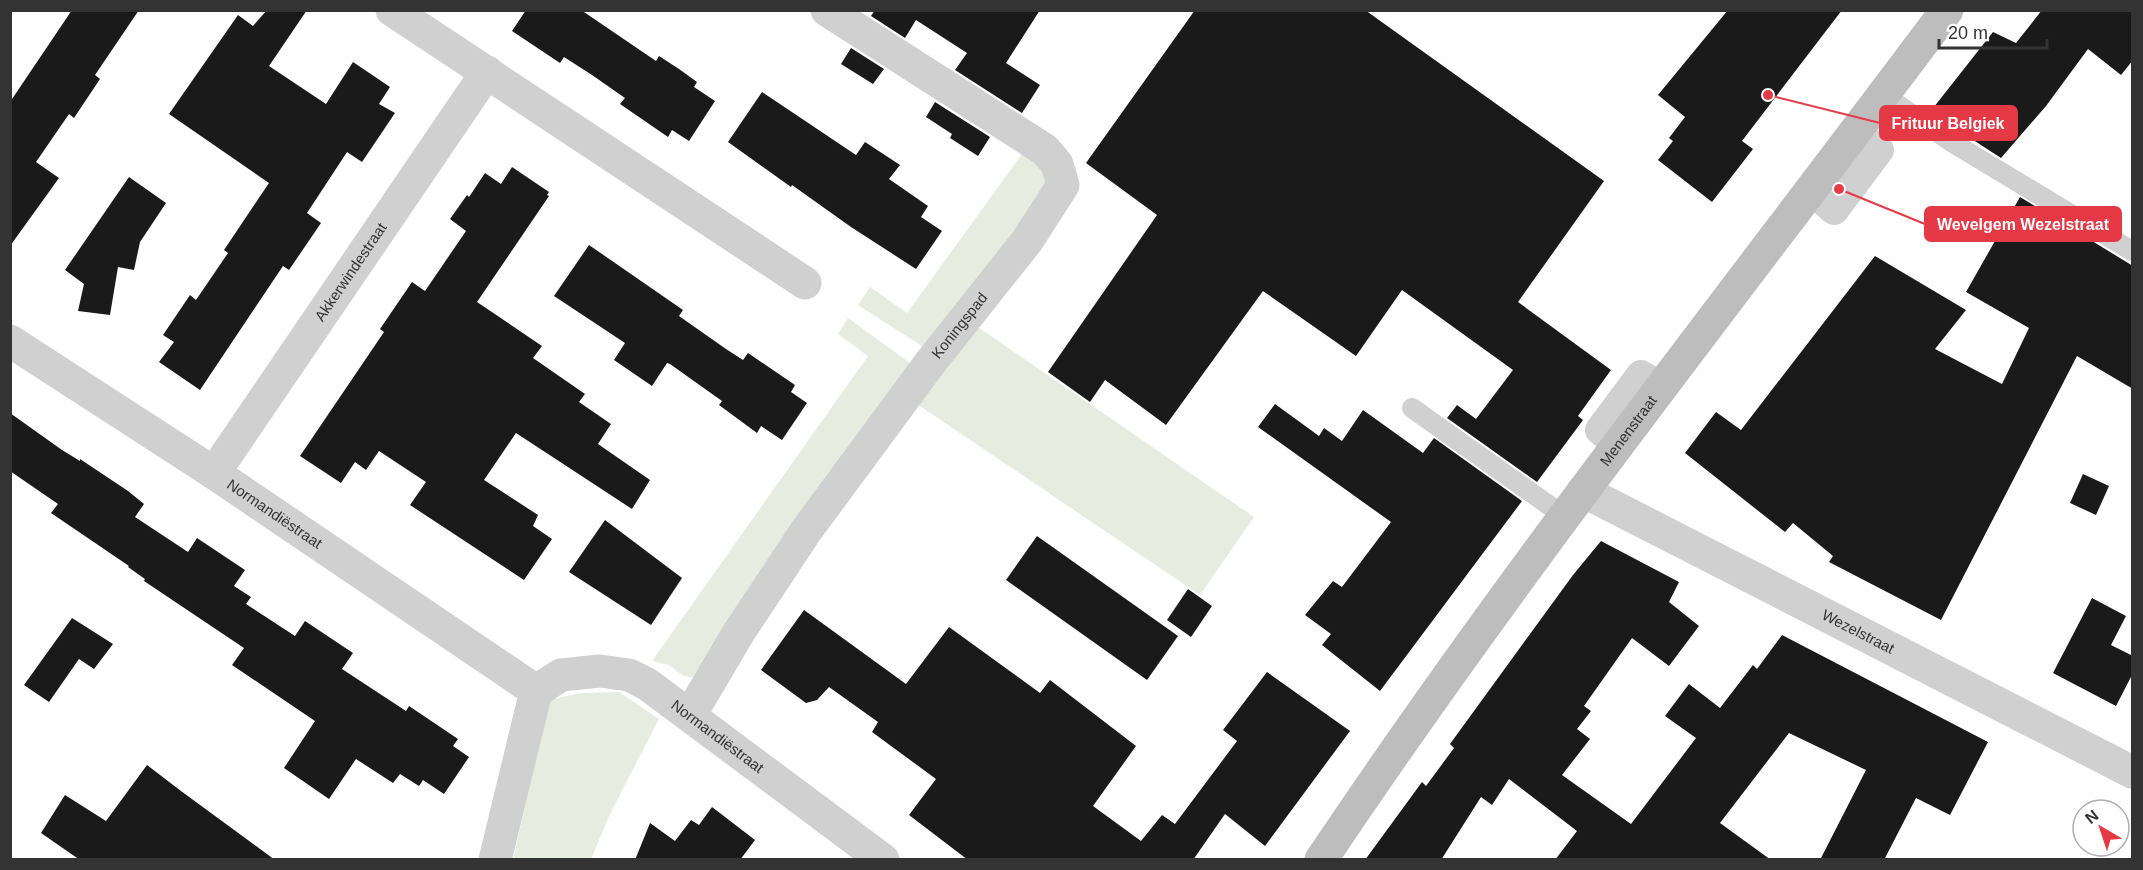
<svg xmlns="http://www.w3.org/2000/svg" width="2143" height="870" viewBox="0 0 2143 870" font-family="Arial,sans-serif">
<rect width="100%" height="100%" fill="#fff"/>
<g fill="#e6ecdf">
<path d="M 1025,150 L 1047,178 L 1047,193 L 928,350 L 858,305 L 870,287 L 907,313 Z"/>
<path d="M 848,318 L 914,366 L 692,678 L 682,675 L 669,665 L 652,661 L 868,356 L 838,334 Z"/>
<path d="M 972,323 L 1254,517 L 1200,595 L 914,402 Z"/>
<path d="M 619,692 L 659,719 L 610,814 L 591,859 L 513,860 L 549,700 L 581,693 Z"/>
</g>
<g fill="#1a1a1a">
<path d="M 72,10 L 139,10 L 95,75 L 100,79 L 74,118 L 69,114 L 36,162 L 59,178 L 10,246 L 10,102 Z"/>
<path d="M 267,10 L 307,10 L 269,66 L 326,104 L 353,62 L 390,87 L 379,104 L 395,113 L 362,162 L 347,152 L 307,213 L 321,223 L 289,270 L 283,266 L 200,390 L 159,362 L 174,342 L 163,335 L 190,295 L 196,300 L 228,253 L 224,250 L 269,183 L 169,114 L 238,15 L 253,26 Z"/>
<path d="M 526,10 L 581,10 L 656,61 L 659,56 L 679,69 L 697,82 L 694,87 L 715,101 L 689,141 L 672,130 L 668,137 L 620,104 L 625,98 L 592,75 L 564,57 L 560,63 L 512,31 Z"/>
<path d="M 875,10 L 1040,10 L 1006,63 L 1040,85 L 1022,113 L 955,70 L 967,53 L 916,20 L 905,38 L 871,16 Z"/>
<path d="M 1195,10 L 1365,10 L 1604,181 L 1518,302 L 1611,370 L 1578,416 L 1583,420 L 1537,482 L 1447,418 L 1457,405 L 1476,419 L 1513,370 L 1402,290 L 1356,356 L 1263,291 L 1166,425 L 1105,380 L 1090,402 L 1048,372 L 1157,215 L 1086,163 Z"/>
<path d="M 1728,10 L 1842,10 L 1742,141 L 1753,149 L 1712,202 L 1658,160 L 1673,141 L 1669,138 L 1685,117 L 1658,95 Z"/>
<path d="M 2042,10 L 2133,10 L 2133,60 L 2121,75 L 2088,49 L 2046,106 L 2001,158 L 1930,112 L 1993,32 L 2016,43 Z"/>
<path d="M 851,48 L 884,69 L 873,84 L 841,64 Z"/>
<path d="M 762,92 L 856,155 L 865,142 L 900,165 L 889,179 L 928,206 L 921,217 L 942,231 L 916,269 L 851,227 L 792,185 L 791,187 L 728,142 Z"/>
<path d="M 935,102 L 990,137 L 978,156 L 950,138 L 952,134 L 926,117 Z"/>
<path d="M 512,167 L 549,192 L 547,195 L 549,196 L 477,302 L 542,346 L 533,358 L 585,394 L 579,402 L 611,424 L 598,444 L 650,480 L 632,509 L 516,433 L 484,480 L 538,515 L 533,526 L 552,539 L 524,580 L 410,505 L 426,482 L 379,451 L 366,470 L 355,462 L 341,483 L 300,456 L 384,332 L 380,329 L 412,282 L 425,291 L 466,231 L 450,219 L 467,195 L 469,197 L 485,173 L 501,184 Z"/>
<path d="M 129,177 L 166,203 L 140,242 L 134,270 L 118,267 L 110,315 L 78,311 L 84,284 L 65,270 Z"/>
<path d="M 2020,197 L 2133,266 L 2133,389 L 2077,356 L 1941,620 L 1829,562 L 1833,556 L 1793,523 L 1785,532 L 1685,453 L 1716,412 L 1741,430 L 1875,256 L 1966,310 L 1935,349 L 2002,384 L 2029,328 L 1966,292 Z"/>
<path d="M 589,245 L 683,310 L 679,316 L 726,349 L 743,360 L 748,353 L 795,385 L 791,392 L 807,403 L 782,440 L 761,426 L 757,433 L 719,405 L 722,401 L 670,364 L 667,363 L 652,386 L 614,360 L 625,343 L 554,296 Z"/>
<path d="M 1275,404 L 1319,436 L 1324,428 L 1342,441 L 1363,410 L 1423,453 L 1434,438 L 1522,501 L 1380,691 L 1322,645 L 1331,634 L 1305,615 L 1333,581 L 1342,587 L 1391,522 L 1258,427 Z"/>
<path d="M 10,413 L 62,450 L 80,461 L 80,459 L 128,491 L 144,504 L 135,517 L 188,552 L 197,538 L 245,570 L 234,586 L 251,597 L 246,604 L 295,636 L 305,621 L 353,653 L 342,669 L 406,711 L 409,706 L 458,739 L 453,746 L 469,757 L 444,794 L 423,780 L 419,786 L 400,774 L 393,783 L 356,759 L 329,799 L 284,768 L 315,721 L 232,665 L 244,648 L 144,581 L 145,579 L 128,567 L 129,566 L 51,513 L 58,504 L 10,471 Z"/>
<path d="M 2083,474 L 2109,486 L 2096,515 L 2070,503 Z"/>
<path d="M 605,520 L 682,578 L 651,625 L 569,572 Z"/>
<path d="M 1037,536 L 1178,636 L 1147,680 L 1006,580 Z"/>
<path d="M 1601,541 L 1679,582 L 1669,602 L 1699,626 L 1669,666 L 1632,638 L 1584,706 L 1591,711 L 1577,729 L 1590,739 L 1562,775 L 1631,824 L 1696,738 L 1665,716 L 1689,684 L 1720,708 L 1753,665 L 1757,669 L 1782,635 L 1988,742 L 1950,815 L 1916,798 L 1884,860 L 1820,860 L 1866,770 L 1789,733 L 1720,823 L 1771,860 L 1555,860 L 1577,831 L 1509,779 L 1492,805 L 1481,797 L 1441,860 L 1365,860 L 1422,782 L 1426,786 L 1454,748 L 1450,744 L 1573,575 Z"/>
<path d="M 1188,589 L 1212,606 L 1191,637 L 1167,620 Z"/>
<path d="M 2092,598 L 2126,616 L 2111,645 L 2133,656 L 2133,673 L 2116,706 L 2053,673 Z"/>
<path d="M 804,610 L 906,684 L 949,627 L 1040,693 L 1050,680 L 1136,746 L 1093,806 L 1141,841 L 1162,815 L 1175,824 L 1237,741 L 1223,730 L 1267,672 L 1350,731 L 1265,846 L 1225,814 L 1193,860 L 968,860 L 909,815 L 936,779 L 872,732 L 878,722 L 829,687 L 817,700 L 806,703 L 761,670 Z"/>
<path d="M 72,618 L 113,644 L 94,669 L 79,659 L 49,702 L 24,685 Z"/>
<path d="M 147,765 L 181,791 L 275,860 L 80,860 L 41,833 L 65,795 L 106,821 Z"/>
<path d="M 712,807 L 755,840 L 740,860 L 635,860 L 650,823 L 675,841 L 691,820 L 699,825 Z"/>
</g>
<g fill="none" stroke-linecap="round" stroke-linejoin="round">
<g stroke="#d0d0d0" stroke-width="20">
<path d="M 1884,95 L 1953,143 L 2132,251"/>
<path d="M 1412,408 L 1564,516"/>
</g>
<g stroke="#d0d0d0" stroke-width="30">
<path d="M 1873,145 L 1879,150 L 1834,210 L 1826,203 L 1869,146 Z"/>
<path d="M 1641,375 L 1649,380 L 1649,385 L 1610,434 L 1606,435 L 1600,430 Z"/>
</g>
<g stroke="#d0d0d0" stroke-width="33">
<path d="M 392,10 L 805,283"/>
<path id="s1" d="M 10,341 L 214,473 L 536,691"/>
<path id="s2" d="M 214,473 L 487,72"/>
<path id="s3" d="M 1583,491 L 2132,772"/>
<path id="s4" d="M 690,715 L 739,632 L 806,531 L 930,363 L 1027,241 L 1063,185 L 1057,164 L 1045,150 L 827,10"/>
<path id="s5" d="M 495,860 L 536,691 L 561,675 L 600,671 L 629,675 L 647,684 L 883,860"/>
</g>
<path stroke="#bdbdbd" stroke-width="33" id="s6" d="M 1321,860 C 1517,567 1736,292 1947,10"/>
</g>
<g text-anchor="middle" stroke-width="6" stroke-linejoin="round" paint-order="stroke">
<g font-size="15" fill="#333" stroke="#fff">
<text dy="5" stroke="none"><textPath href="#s2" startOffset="243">Akkerwindestraat</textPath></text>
<text dy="5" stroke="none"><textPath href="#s4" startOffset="474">Koningspad</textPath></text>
<text dy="5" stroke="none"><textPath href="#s6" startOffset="528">Menenstraat</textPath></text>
<text dy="5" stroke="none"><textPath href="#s1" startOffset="316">Normandiëstraat</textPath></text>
<text dy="5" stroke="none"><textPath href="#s3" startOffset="309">Wezelstraat</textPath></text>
<text dy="5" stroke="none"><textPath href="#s5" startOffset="380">Normandiëstraat</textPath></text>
</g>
</g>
<path fill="none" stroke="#e63946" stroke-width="2" d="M1768 95L1880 123M1839 189L1925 224"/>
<g fill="#e63946" stroke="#fff" stroke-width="2">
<circle cx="1768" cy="95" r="6"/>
<circle cx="1839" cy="189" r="6"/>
</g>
<g fill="#e63946" stroke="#e63946" stroke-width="2">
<rect x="1880" y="106" width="137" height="34" rx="6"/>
<rect x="1925" y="207" width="196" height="34" rx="6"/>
</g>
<g font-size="16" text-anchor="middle" font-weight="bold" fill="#fff">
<text x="1948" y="129">Frituur Belgiek</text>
<text x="2023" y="230">Wevelgem Wezelstraat</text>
</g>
<rect width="2143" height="870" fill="none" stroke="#333333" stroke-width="24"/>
<g transform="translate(2101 828) rotate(321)"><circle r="28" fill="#ffffff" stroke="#adadad" stroke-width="1.5"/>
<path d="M0-4.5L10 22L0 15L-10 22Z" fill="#e63946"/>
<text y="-9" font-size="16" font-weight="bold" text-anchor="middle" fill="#333333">N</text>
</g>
<path d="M1939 39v9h108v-9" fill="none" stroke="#333333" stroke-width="3"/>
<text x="1948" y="39" font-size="18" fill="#333333" stroke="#ffffff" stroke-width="4.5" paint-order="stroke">20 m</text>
</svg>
